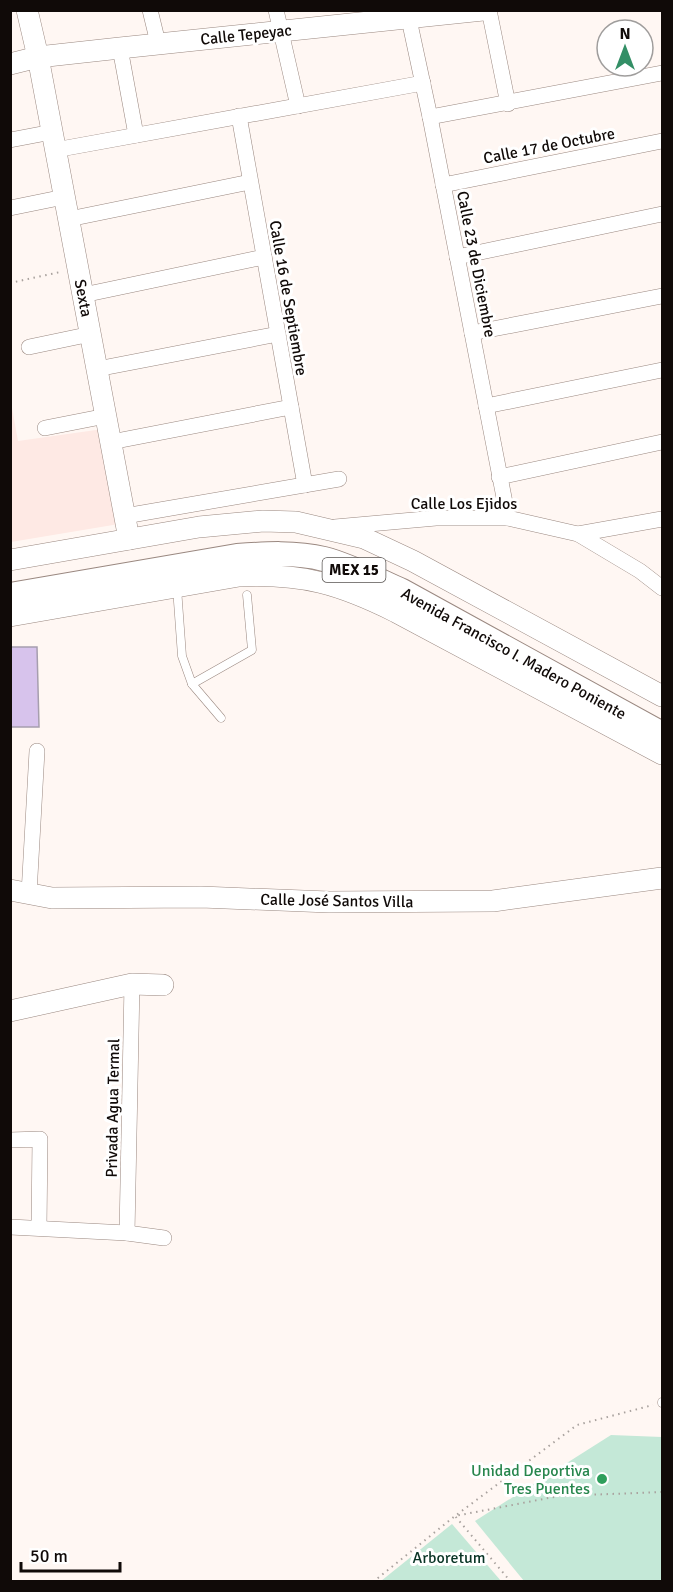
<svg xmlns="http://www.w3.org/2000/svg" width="673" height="1592" viewBox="0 0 673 1592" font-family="Signika,sans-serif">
<rect width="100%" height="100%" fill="#fff7f3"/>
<path fill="#fee9e4" d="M 10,397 L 18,441 L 103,429 L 119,524 L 11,542 Z"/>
<g fill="#c4e8d7">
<path d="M 611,1435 L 662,1437 L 662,1581 L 524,1581 L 475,1521 Z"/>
<path d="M 452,1524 L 501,1581 L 381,1581 Z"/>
</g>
<path fill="#d7c3ec" stroke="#a69eae" stroke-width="1.5" d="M 10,647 L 37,647 L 39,727 L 10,727 Z"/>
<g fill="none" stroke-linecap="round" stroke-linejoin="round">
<defs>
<g id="lane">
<path d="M 177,588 L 182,656 L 192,684 L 221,718"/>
<path d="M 192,684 L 252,650 L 247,595"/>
<path d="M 662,1403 L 662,1402"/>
</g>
<g id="street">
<path d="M 150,10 L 158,43"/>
<path d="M 276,10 L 298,106"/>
<path d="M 407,10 L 430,117 L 508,518"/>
<path d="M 489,10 L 508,104"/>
<path d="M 120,48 L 136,135"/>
<path d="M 239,116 L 305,485"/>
<path d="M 430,117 L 662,73"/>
<path d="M 10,140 L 52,132"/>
<path d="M 55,150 L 423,83"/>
<path d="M 443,185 L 662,141"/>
<path d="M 10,208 L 64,197"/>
<path d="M 69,219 L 250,182"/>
<path d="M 457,257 L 662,214"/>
<path d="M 83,295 L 264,257"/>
<path d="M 472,333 L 662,296"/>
<path d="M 29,347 L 91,334"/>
<path d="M 97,369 L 278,334"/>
<path d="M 486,406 L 662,370"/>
<path d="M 45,428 L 106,416"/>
<path d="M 111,442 L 291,407"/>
<path d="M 499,477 L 662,442"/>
<path d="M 125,516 L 339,479"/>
<path d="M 335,527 L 436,518 L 508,518 L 578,534 L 640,571 L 662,588"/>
<path d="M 578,534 L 662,519"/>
<path d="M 29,894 L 37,751"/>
<path d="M 10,1140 L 40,1139 L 39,1228"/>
<path d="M 10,1227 L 127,1233 L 164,1238"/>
<path d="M 127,1233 L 132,984"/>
</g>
<g id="secondary">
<path d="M 27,10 L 38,57 L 129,539"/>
<path d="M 10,64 L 38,57 L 120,48 L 483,10"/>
<path d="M 10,560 L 199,527 L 263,521 L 296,522 L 364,538 L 413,561 L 662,696"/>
<path d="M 10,616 L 239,576 C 302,573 340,584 396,612 L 662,754"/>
<path d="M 10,890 L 52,898 L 201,897 L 329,902 L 493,901 L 662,878"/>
<path d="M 10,1011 L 132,984 L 163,985"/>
</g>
<path id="primary" d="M 10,595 L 237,556 C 265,554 296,552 324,559 C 351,566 377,580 402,591 L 662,734"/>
</defs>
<use href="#lane" stroke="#9a8880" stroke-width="9"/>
<use href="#street" stroke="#9a8880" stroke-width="16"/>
<use href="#secondary" stroke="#9a8880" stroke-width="22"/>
<use href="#primary" stroke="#9a8880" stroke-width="26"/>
<g stroke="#a9a29e" stroke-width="2" stroke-dasharray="1.5 4.5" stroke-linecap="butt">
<path d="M 10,283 L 60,272"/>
<path d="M 373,1582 L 455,1516 L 577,1425 L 653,1405"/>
<path d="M 511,1582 L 455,1516 L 559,1496 L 662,1492"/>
</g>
<use href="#lane" stroke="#fff" stroke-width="8"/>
<use href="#street" stroke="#fff" stroke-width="15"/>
<use href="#secondary" stroke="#fff" stroke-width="21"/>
<use href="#primary" stroke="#fff" stroke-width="24"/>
</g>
<circle fill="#2e9e5b" stroke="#fff" stroke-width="2" cx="602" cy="1479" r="6"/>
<g text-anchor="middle" stroke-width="6" stroke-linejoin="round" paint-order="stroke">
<rect fill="#fff" stroke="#585452" stroke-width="1.5" x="322.5" y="558" width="63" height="24" rx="4.5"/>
<g font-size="15" font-weight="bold" fill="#100a08">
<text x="354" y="575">MEX 15</text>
</g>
<g font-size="16" fill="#100a08" stroke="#fff">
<text transform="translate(246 34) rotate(-6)" y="6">Calle Tepeyac</text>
<text transform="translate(549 145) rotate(-11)" y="6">Calle 17 de Octubre</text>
<text transform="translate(477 264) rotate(79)" y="6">Calle 23 de Diciembre</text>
<text transform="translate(84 298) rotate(79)" y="6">Sexta</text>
<text transform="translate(289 298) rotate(80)" y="6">Calle 16 de Septiembre</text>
<text x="464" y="509">Calle Los Ejidos</text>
<text transform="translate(514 653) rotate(29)" y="6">Avenida Francisco I. Madero Poniente</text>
<text transform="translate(337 900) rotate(1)" y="6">Calle José Santos Villa</text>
<text transform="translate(112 1108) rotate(-89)" y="6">Privada Agua Termal</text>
</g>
<g font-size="16" fill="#27864d" stroke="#fff" text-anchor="end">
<text x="590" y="1476">Unidad Deportiva<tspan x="590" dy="18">Tres Puentes</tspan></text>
</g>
<g font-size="16" fill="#093425" stroke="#fff">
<text x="449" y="1563">Arboretum</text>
</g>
</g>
<rect width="673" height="1592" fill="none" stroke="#100a08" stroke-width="24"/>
<g transform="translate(625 48)"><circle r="28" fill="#ffffff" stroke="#9f9d9c" stroke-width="1.5"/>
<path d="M0-4.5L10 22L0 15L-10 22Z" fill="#338f66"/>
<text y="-9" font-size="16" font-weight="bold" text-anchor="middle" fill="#100a08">N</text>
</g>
<path d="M21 1562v9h99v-9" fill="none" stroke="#100a08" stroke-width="3"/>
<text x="30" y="1562" font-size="18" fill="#100a08" stroke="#ffffff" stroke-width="4.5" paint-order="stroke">50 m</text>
</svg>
